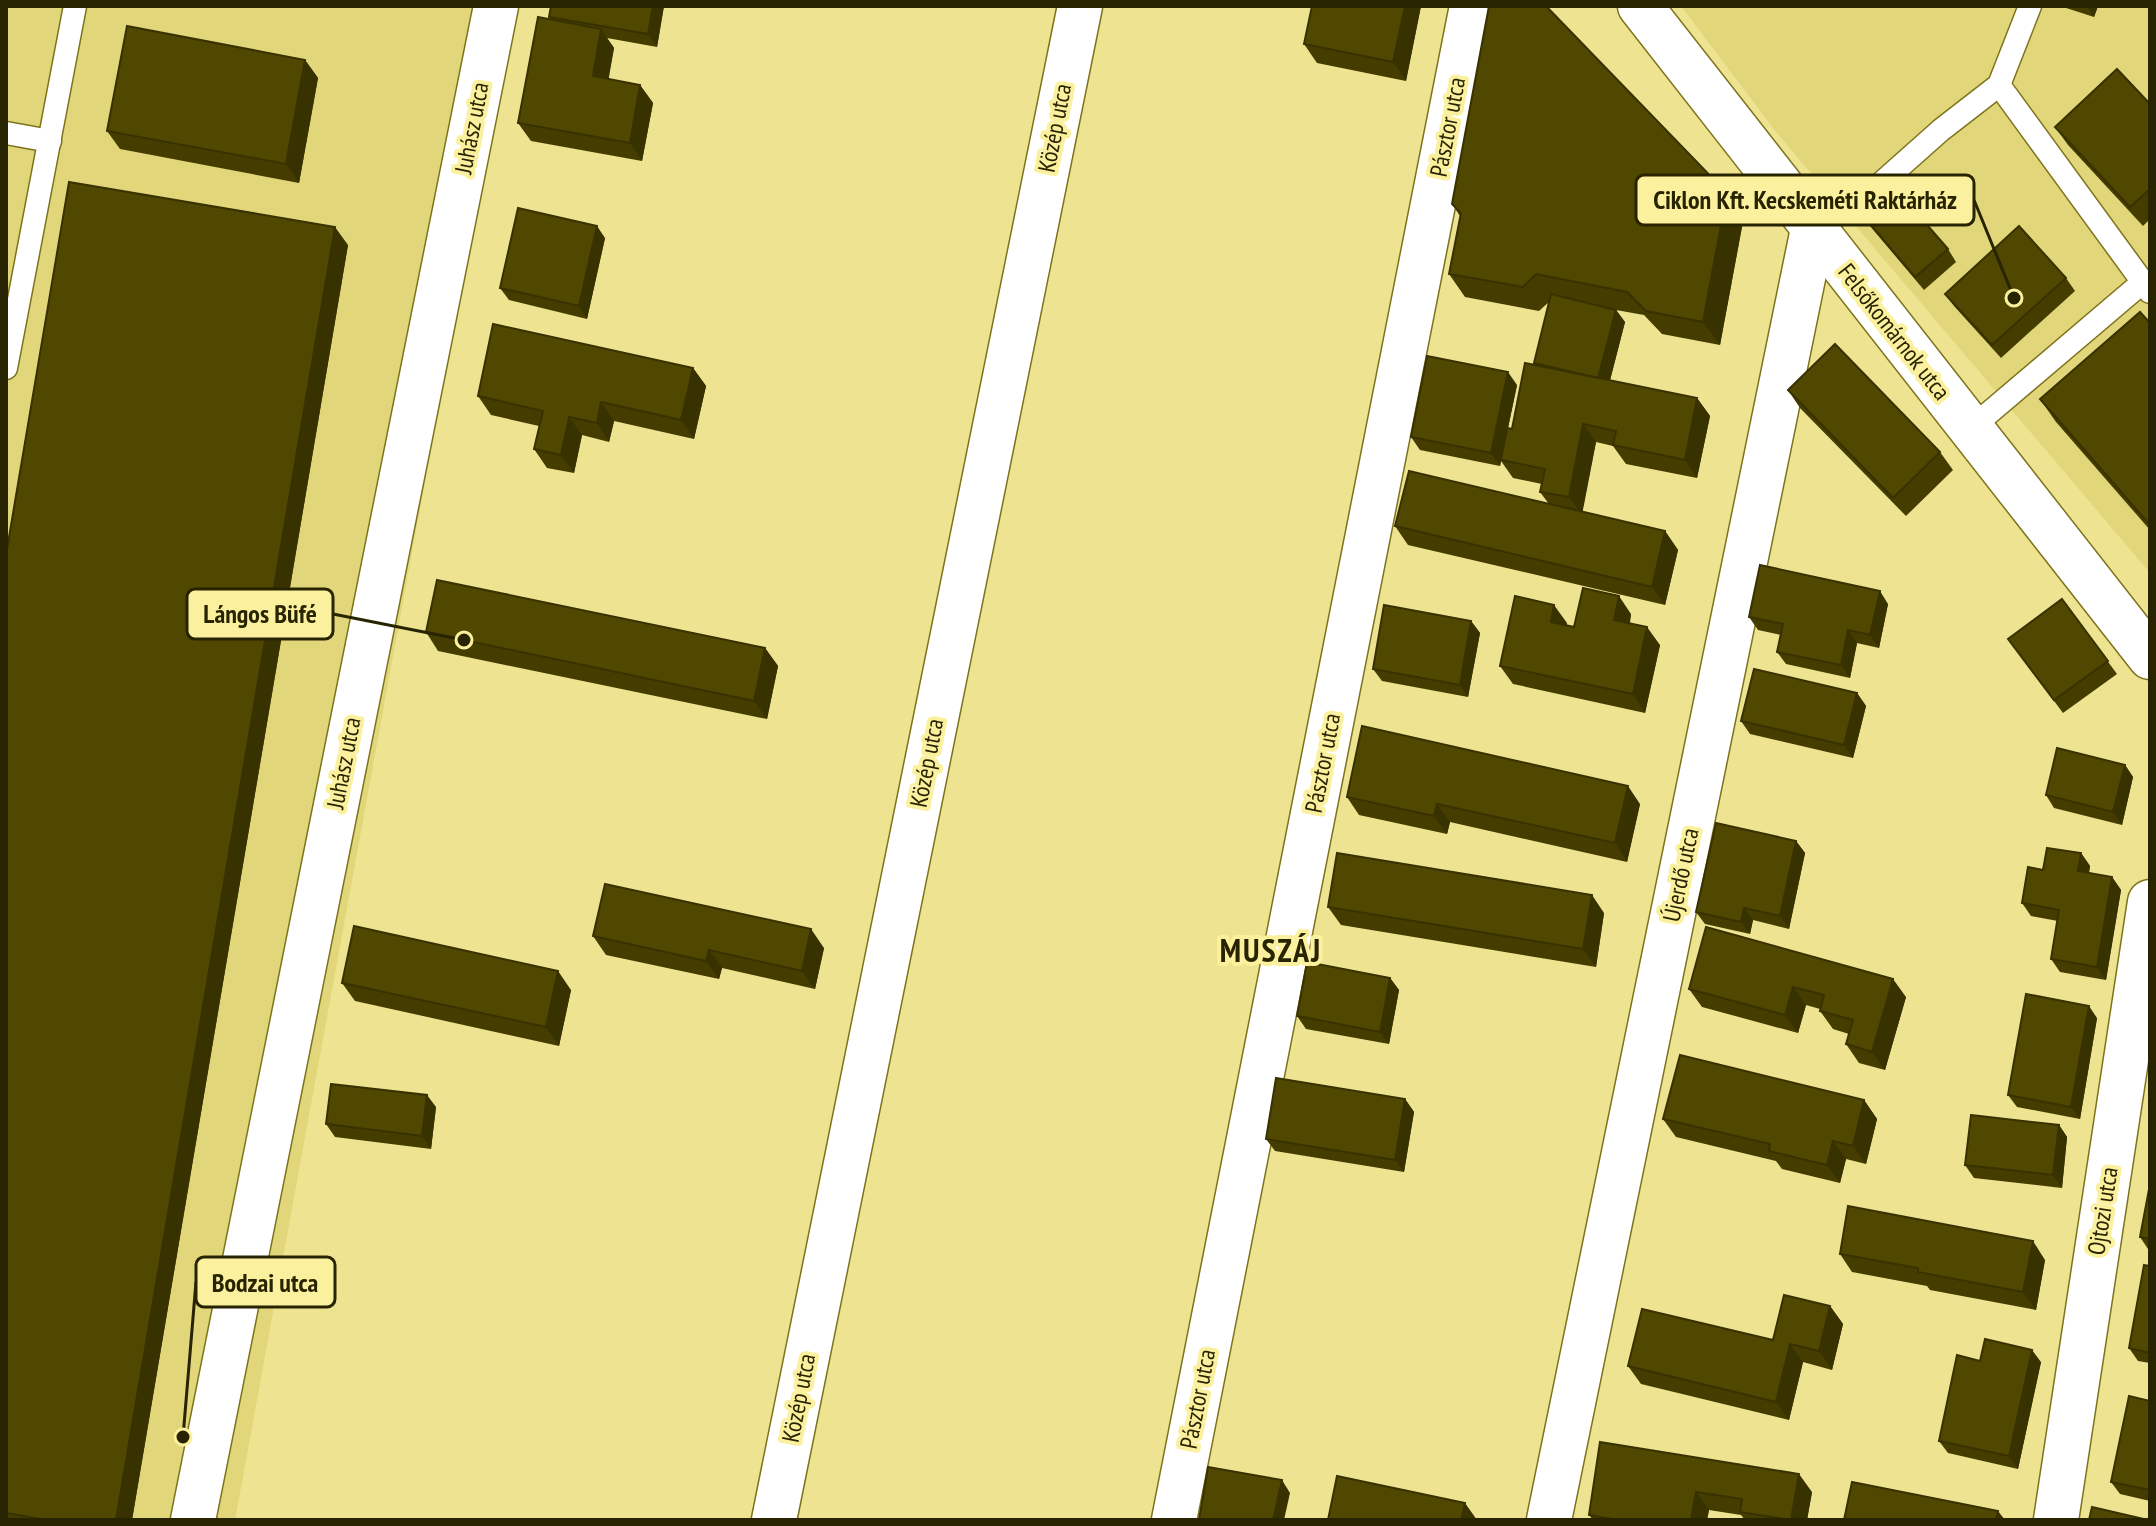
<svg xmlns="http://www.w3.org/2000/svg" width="2156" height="1526" viewBox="0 0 2156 1526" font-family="'PT Sans Narrow',sans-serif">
<rect width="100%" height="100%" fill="#eee391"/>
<g fill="#e2d67b">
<path d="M 6,6 L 512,6 L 235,1520 L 6,1520 Z"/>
<path d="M 1681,6 L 2150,6 L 2150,573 L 1776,132 Z"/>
</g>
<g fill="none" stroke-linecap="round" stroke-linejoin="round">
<defs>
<g id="lane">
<path d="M 1999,85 L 2150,292"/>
<path d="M 6,133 L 50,141"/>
<path d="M 1813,229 L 1860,202 L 1941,130 L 1999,85 L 2030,6"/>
<path d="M 6,368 L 75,6"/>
<path d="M 1970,429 L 2143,282"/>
</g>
<g id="street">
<path d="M 1640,6 L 2150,657"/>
<path d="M 774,1520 L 1080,6"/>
<path d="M 1174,1520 L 1472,6"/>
<path d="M 1549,1520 L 1813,229"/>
<path d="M 2056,1520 L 2150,902"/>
</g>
<path id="secondary" d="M 193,1520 L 496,6"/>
</defs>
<use href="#lane" stroke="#7e731d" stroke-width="25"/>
<use href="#street" stroke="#7e731d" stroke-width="47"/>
<use href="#secondary" stroke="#7e731d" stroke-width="47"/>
<use href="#lane" stroke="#fff" stroke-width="22"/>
<use href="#street" stroke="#fff" stroke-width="44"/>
<use href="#secondary" stroke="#fff" stroke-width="44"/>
</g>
<g fill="#453d00">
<path d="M 551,6 L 664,6 L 657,47 L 607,38 L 614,48 L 608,79 L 640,85 L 653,103 L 642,161 L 531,141 L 518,123 L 551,20 L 549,17 Z"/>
<path d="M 1312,6 L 1421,6 L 1406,81 L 1317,63 L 1304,44 Z"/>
<path d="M 2060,6 L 2098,6 L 2094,17 Z"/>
<path d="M 305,60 L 318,78 L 299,183 L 120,149 L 107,131 Z"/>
<path d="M 2150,104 L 2150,219 L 2143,226 L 2068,145 L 2055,127 Z"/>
<path d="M 1727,193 L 1744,216 L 1720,345 L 1662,334 L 1644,315 L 1616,310 L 1625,322 L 1610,380 L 1697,398 L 1710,416 L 1697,478 L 1626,464 L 1613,446 L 1596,442 L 1582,512 L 1665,531 L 1678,550 L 1665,605 L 1408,545 L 1395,526 L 1549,504 L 1540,492 L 1542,484 L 1513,478 L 1501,461 L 1500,466 L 1420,450 L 1411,437 L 1517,385 L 1508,428 L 1512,429 L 1536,365 L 1534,363 L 1550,301 L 1539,311 L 1465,297 L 1449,274 L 1460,216 L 1452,204 Z"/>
<path d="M 1855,206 L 1948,249 L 1956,262 L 1924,290 L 1864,219 Z"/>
<path d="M 605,238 L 587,319 L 509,300 L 500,288 Z"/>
<path d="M 348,245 L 132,1520 L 6,1520 L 6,555 Z"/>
<path d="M 2066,278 L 2075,291 L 2001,358 L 1954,306 L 1945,294 Z"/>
<path d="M 2150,323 L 2150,530 L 2056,422 L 2040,399 Z"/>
<path d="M 693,368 L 706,386 L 694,439 L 614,421 L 609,442 L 582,435 L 574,473 L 547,468 L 534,449 L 539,426 L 491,415 L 478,396 Z"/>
<path d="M 1788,390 L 1940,452 L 1953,470 L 1906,516 L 1800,408 Z"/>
<path d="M 2062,599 L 2117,674 L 2063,713 L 2008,639 Z"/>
<path d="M 1888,604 L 1879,648 L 1857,643 L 1850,678 L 1786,664 L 1777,652 L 1781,635 L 1758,630 L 1749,617 Z"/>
<path d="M 1631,614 L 1630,623 L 1660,645 L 1645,713 L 1513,684 L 1500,666 L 1567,623 L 1567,626 L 1574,627 Z"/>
<path d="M 1471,621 L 1480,633 L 1468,697 L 1382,681 L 1373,669 Z"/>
<path d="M 426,632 L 765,648 L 778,666 L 767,719 L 438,651 Z"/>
<path d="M 1857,693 L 1866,706 L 1853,758 L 1750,734 L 1741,721 Z"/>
<path d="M 2125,765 L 2133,777 L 2122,825 L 2054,808 L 2046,795 Z"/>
<path d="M 1347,797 L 1640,804 L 1627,862 L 1450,822 L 1447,834 L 1359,815 Z"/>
<path d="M 1796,841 L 1805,853 L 1789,929 L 1753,920 L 1750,934 L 1705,924 L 1696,912 Z"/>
<path d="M 2081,853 L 2090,866 L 2089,873 L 2112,877 L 2121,890 L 2106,980 L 2060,972 L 2051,959 L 2058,921 L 2031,916 L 2022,903 L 2043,870 Z"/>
<path d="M 1328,907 L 1604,913 L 1596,967 L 1341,925 Z"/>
<path d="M 1706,927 L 1906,997 L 1885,1070 L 1859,1063 L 1846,1044 L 1849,1034 L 1833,1029 L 1820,1011 L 1820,1009 L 1806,1005 L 1798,1033 L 1702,1007 L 1689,989 Z"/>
<path d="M 593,936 L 824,948 L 815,989 L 722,968 L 719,979 L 606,955 Z"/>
<path d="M 1390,978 L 1399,990 L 1389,1044 L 1306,1029 L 1297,1016 Z"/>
<path d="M 342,983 L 571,990 L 559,1046 L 355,1001 Z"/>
<path d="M 2097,1018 L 2080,1119 L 2017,1107 L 2008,1095 Z"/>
<path d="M 1405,1099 L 1414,1112 L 1404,1172 L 1275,1151 L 1266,1139 Z"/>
<path d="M 1864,1100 L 1877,1119 L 1866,1164 L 1846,1159 L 1840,1183 L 1782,1169 L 1776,1161 L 1676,1137 L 1663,1119 Z"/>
<path d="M 436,1107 L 431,1149 L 335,1137 L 326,1124 Z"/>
<path d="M 2059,1125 L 2067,1137 L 2062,1188 L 1974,1178 L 1965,1165 Z"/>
<path d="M 2150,1184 L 2150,1252 L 2140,1237 Z"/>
<path d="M 1840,1254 L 2045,1260 L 2036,1310 L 1930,1290 L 1927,1286 L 1852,1272 Z"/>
<path d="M 2150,1266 L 2150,1363 L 2138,1361 L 2129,1348 Z"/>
<path d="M 1830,1306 L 1843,1324 L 1832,1370 L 1803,1362 L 1789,1420 L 1641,1384 L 1628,1366 L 1773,1340 Z"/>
<path d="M 1980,1361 L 2041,1362 L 2018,1469 L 1948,1453 L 1939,1441 Z"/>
<path d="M 2150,1401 L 2150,1501 L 2120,1494 L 2111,1482 Z"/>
<path d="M 1600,1442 L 1812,1492 L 1807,1520 L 1745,1520 L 1741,1515 L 1709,1510 L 1707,1520 L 1593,1520 L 1589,1515 Z"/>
</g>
<g fill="#383200">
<path d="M 653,6 L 664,6 L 657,47 L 648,34 Z"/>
<path d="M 1405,6 L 1421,6 L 1406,81 L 1393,62 Z"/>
<path d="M 2087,6 L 2098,6 L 2094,17 Z"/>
<path d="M 601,29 L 614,48 L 606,94 L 593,76 Z"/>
<path d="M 305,60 L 318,78 L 299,183 L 286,164 Z"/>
<path d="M 640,85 L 653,103 L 642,161 L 630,143 Z"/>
<path d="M 1727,193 L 1744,216 L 1720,345 L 1703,322 Z"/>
<path d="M 597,226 L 605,238 L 587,319 L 579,306 Z"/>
<path d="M 335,227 L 348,245 L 132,1520 L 116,1520 Z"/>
<path d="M 1616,310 L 1625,322 L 1607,392 L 1598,380 Z"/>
<path d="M 693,368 L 706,386 L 694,439 L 681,420 Z"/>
<path d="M 1508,372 L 1517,385 L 1500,466 L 1491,453 Z"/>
<path d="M 1697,398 L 1710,416 L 1697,478 L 1685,460 Z"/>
<path d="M 601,402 L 614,421 L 609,442 L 597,423 Z"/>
<path d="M 569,417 L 582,435 L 574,473 L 561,455 Z"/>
<path d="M 1583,424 L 1596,442 L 1582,515 L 1569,497 Z"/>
<path d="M 1665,531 L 1678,550 L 1665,605 L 1652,587 Z"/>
<path d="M 1880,591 L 1888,604 L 1879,648 L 1870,635 Z"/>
<path d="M 1619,596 L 1631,614 L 1627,638 L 1614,620 Z"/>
<path d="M 1554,605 L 1567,623 L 1564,640 L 1551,622 Z"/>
<path d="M 1471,621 L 1480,633 L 1468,697 L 1460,685 Z"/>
<path d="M 1647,627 L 1660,645 L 1645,713 L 1633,694 Z"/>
<path d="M 1848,630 L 1857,643 L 1850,678 L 1841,665 Z"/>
<path d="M 765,648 L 778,666 L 767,719 L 754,701 Z"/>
<path d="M 1857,693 L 1866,706 L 1853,758 L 1844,745 Z"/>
<path d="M 2125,765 L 2133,777 L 2122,825 L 2113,812 Z"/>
<path d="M 1628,786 L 1640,804 L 1627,862 L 1615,843 Z"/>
<path d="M 1437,804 L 1450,822 L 1447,834 L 1434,816 Z"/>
<path d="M 1796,841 L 1805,853 L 1789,929 L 1780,916 Z"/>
<path d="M 2081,853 L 2090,866 L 2087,884 L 2078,871 Z"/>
<path d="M 2112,877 L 2121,890 L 2106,980 L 2097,967 Z"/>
<path d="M 1592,895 L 1604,913 L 1596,967 L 1583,949 Z"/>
<path d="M 1744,908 L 1753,920 L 1750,934 L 1741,922 Z"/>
<path d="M 811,929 L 824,948 L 815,989 L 802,971 Z"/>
<path d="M 709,950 L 722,968 L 719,979 L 706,961 Z"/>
<path d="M 558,971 L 571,990 L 559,1046 L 546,1027 Z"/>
<path d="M 1390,978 L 1399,990 L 1389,1044 L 1380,1032 Z"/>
<path d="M 1893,979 L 1906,997 L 1885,1070 L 1872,1052 Z"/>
<path d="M 1793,987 L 1806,1005 L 1798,1033 L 1785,1015 Z"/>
<path d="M 2089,1006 L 2097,1018 L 2080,1119 L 2071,1107 Z"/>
<path d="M 427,1095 L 436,1107 L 431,1149 L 422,1136 Z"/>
<path d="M 1405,1099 L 1414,1112 L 1404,1172 L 1395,1160 Z"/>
<path d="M 1864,1100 L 1877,1119 L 1866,1164 L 1853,1146 Z"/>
<path d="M 2059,1125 L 2067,1137 L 2062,1188 L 2053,1175 Z"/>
<path d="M 1833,1141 L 1846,1159 L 1840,1183 L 1827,1165 Z"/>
<path d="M 2033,1241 L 2045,1260 L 2036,1310 L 2023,1292 Z"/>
<path d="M 1830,1306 L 1843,1324 L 1832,1370 L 1819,1351 Z"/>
<path d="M 1790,1344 L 1803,1362 L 1789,1420 L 1776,1402 Z"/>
<path d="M 2032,1350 L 2041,1362 L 2018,1469 L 2009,1456 Z"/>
<path d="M 1799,1474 L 1812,1492 L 1807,1520 L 1791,1520 Z"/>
<path d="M 1282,1480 L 1290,1493 L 1284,1520 L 1273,1520 Z"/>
<path d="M 1696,1492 L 1709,1510 L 1707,1520 L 1691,1520 Z"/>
<path d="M 1465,1503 L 1477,1520 L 1461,1520 Z"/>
<path d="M 1998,1511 L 2005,1520 L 1996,1520 Z"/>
</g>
<g fill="#504700" stroke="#383200" stroke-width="2">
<path d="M 551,6 L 653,6 L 648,34 L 549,17 Z"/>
<path d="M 1312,6 L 1405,6 L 1393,62 L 1304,44 Z"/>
<path d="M 1489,6 L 1546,6 L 1727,193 L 1703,322 L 1646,311 L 1627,292 L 1536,274 L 1523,287 L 1449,274 L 1461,213 L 1452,204 Z"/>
<path d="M 538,17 L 601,29 L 593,76 L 640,85 L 630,143 L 518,123 Z"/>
<path d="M 127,26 L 305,60 L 286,164 L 107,131 Z"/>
<path d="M 2117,69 L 2150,104 L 2150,189 L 2130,207 L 2055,127 Z"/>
<path d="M 1887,179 L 1948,249 L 1915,277 L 1855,206 Z"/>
<path d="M 69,182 L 335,227 L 116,1520 L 47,1520 L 6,1513 L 6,555 Z"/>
<path d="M 518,208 L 597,226 L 579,306 L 500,288 Z"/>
<path d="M 2019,226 L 2066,278 L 1992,345 L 1945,294 Z"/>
<path d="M 1551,294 L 1616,310 L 1598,378 L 1534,363 Z"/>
<path d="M 2140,312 L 2150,323 L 2150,525 L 2040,399 Z"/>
<path d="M 493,324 L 693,368 L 681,420 L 601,402 L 597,423 L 569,417 L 561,455 L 534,449 L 543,411 L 478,396 Z"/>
<path d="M 1835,344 L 1940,452 L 1893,498 L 1788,390 Z"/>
<path d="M 1427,356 L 1508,372 L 1491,453 L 1411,437 Z"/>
<path d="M 1525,363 L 1697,398 L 1685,460 L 1613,445 L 1616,431 L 1583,424 L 1569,497 L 1540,492 L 1545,469 L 1501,460 L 1507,428 L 1512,429 Z"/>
<path d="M 1409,471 L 1665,531 L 1652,587 L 1395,526 Z"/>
<path d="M 1760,565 L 1880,591 L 1870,635 L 1848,630 L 1841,665 L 1777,652 L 1783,624 L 1749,617 Z"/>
<path d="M 437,580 L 765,648 L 754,701 L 426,632 Z"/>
<path d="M 1583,588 L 1619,596 L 1614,620 L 1647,627 L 1633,694 L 1500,666 L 1515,596 L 1554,605 L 1551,622 L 1574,627 Z"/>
<path d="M 2062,599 L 2108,661 L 2054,700 L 2008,639 Z"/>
<path d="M 1384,605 L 1471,621 L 1460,685 L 1373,669 Z"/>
<path d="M 1754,669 L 1857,693 L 1844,745 L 1741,721 Z"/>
<path d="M 1362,726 L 1628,786 L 1615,843 L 1437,804 L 1434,816 L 1347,797 Z"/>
<path d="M 2057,748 L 2125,765 L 2113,812 L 2046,795 Z"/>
<path d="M 1716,823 L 1796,841 L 1780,916 L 1744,908 L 1741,922 L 1696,912 Z"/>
<path d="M 2047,848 L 2081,853 L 2078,871 L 2112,877 L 2097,967 L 2051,959 L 2059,910 L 2022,903 L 2028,867 L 2043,870 Z"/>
<path d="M 1337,853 L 1592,895 L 1583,949 L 1328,907 Z"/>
<path d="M 605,884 L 811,929 L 802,971 L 709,950 L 706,961 L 593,936 Z"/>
<path d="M 354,926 L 558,971 L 546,1027 L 342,983 Z"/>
<path d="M 1706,927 L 1893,979 L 1872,1052 L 1846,1044 L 1853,1020 L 1820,1011 L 1824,995 L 1793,987 L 1785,1015 L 1689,989 Z"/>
<path d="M 1307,962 L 1390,978 L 1380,1032 L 1297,1016 Z"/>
<path d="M 2026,994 L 2089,1006 L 2071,1107 L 2008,1095 Z"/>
<path d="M 1680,1055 L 1864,1100 L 1853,1146 L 1833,1141 L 1827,1165 L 1769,1151 L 1770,1144 L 1663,1119 Z"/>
<path d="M 1276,1078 L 1405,1099 L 1395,1160 L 1266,1139 Z"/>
<path d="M 331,1084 L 427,1095 L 422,1136 L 326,1124 Z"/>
<path d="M 1971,1115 L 2059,1125 L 2053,1175 L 1965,1165 Z"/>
<path d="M 2150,1184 L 2150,1239 L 2140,1237 Z"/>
<path d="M 1848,1206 L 2033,1241 L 2023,1292 L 1918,1272 L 1918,1268 L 1840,1254 Z"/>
<path d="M 2144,1265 L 2150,1266 L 2150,1353 L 2129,1348 Z"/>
<path d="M 1784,1295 L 1830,1306 L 1819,1351 L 1790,1344 L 1776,1402 L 1628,1366 L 1642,1309 L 1773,1340 Z"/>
<path d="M 1985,1339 L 2032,1350 L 2009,1456 L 1939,1441 L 1957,1355 L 1980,1361 Z"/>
<path d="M 2129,1396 L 2150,1401 L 2150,1490 L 2111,1482 Z"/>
<path d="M 1600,1442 L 1799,1474 L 1791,1520 L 1740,1512 L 1742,1499 L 1696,1492 L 1691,1520 L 1618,1520 L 1589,1515 Z"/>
<path d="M 1208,1467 L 1282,1480 L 1273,1520 L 1199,1520 Z"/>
<path d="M 1337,1476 L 1465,1503 L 1461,1520 L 1328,1520 Z"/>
<path d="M 1852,1482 L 1998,1511 L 1996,1520 L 1844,1520 Z"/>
<path d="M 2092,1507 L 2148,1520 L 2089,1520 Z"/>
</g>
<g text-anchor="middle" stroke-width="8" stroke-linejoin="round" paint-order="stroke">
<g font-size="24" fill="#282401" stroke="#fbf09e">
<text transform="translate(1448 127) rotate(-79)" y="8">Pásztor utca</text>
<text transform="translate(472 128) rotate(-79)" y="8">Juhász utca</text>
<text transform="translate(1055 128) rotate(-79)" y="8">Közép utca</text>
<text transform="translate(1894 332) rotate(52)" y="8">Felsőkomárnok utca</text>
<text transform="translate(344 763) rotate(-79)" y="8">Juhász utca</text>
<text transform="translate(927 763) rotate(-79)" y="8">Közép utca</text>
<text transform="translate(1323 763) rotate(-79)" y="8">Pásztor utca</text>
<text transform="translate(1681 875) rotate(-78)" y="8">Újerdő utca</text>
<text transform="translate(2103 1211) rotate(-81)" y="8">Ojtozi utca</text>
<text transform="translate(799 1398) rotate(-79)" y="8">Közép utca</text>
<text transform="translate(1198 1399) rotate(-79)" y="8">Pásztor utca</text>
</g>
<g font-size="32" font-weight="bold" letter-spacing="2" fill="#282401" stroke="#fbf09e">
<text x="1271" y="962">MUSZÁJ</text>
</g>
</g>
<path fill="none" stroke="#282401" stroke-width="3" d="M2014 298L1974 200M464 640L333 614M183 1437L196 1282"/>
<g fill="#282401" stroke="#fbf09e" stroke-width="3">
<circle cx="2014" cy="298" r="8"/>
<circle cx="464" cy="640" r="8"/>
<circle cx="183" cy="1437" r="8"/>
</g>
<g fill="#fbf09e" stroke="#282401" stroke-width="3">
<rect x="1636" y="175" width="338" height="50" rx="8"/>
<rect x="187" y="589" width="146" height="50" rx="8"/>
<rect x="196" y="1257" width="139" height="50" rx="8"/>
</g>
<g font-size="26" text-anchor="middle" font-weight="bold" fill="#282401">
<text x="1805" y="209">Ciklon Kft. Kecskeméti Raktárház</text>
<text x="260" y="623">Lángos Büfé</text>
<text x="265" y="1292">Bodzai utca</text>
</g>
<rect width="2156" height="1526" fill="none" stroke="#282401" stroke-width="16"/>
</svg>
